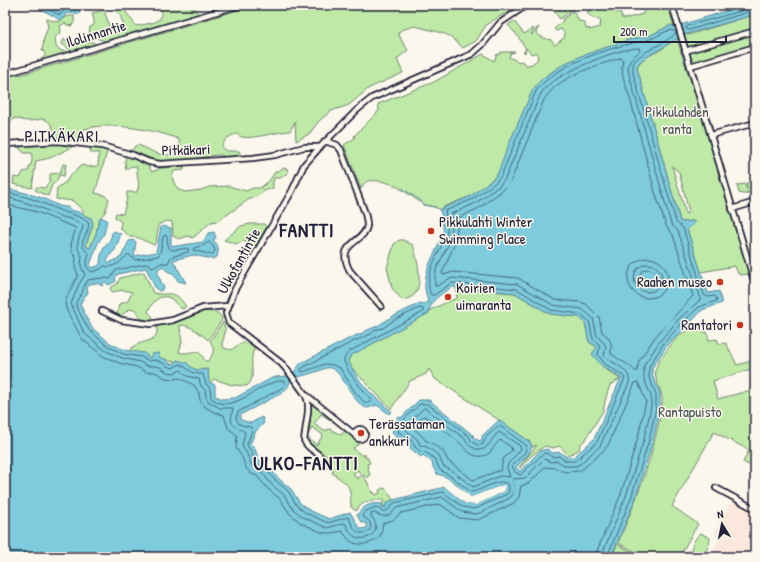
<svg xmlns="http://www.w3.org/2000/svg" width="760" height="562" viewBox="0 0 760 562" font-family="'Patrick Hand',sans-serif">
<rect width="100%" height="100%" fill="#fbf7ec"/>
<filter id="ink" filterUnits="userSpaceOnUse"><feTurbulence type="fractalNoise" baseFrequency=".025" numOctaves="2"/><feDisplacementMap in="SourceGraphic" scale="8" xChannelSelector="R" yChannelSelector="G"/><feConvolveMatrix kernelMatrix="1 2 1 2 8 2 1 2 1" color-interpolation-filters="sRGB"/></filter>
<g filter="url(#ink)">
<path fill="#fbe7db" d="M 733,499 L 755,512 L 755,557 L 709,557 L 720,537 L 714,533 Z"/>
<g fill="#bee9a6" stroke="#708670" fill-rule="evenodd">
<path d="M 114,5 L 121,5 L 136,26 L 152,23 L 160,19 L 162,9 L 174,5 L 193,5 L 198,14 L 104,41 L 96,38 L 85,38 L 89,34 L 90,27 L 94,25 L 94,20 L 92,13 L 104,10 L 110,28 L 124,26 L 120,15 L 111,7 Z"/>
<path d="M 255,5 L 520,5 L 487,24 L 476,41 L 463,48 L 450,36 L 442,33 L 415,26 L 401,30 L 398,33 L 403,43 L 408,50 L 397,59 L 403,73 L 369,88 L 349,105 L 331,111 L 319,121 L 309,134 L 296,141 L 295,122 L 290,131 C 279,131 251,140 242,137 C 241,137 238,135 237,134 C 230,135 222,141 222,148 L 226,151 L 239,151 L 240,153 L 240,156 L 224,157 L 222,155 L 216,155 L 192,159 L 158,161 L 130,151 L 132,150 L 135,146 L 138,145 C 153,150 170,166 180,143 L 178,139 C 162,131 90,117 78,134 L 78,141 L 53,139 C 54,130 52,119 41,119 C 37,120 32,121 28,121 C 24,121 19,119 15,118 L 9,123 L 5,117 L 5,77 L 17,73 L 20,75 Z"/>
<path d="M 549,5 L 558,6 L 561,12 L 564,11 L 563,8 L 566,6 L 568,9 L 572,7 L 573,9 L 560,19 Z"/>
<path d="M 595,5 L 611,5 L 616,12 L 620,12 L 622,18 L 624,19 L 643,14 L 643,12 L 644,11 L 642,5 L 668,5 L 674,27 L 671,25 L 649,36 L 628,40 L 581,56 L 564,64 L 543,78 L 530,96 L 498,173 L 493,179 L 471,196 L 443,207 L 440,210 C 433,205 428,207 423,204 C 408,195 396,182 378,181 C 368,180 365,180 361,189 L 344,145 L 355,138 L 354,136 L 377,113 L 379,110 L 378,104 L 434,82 L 483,54 L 494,61 L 497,54 L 499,55 L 501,52 L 515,52 L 513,53 L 511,52 L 509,57 L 519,62 L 520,61 L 524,62 L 527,66 L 529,64 L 531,65 L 538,59 L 537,57 L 538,56 L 535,52 L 533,54 L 530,53 L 526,48 L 525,53 L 523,52 L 526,49 L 515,32 L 514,32 L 508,25 L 514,21 L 524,34 L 534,28 L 531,34 L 532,35 L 536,29 L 539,27 L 536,32 L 537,34 L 545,39 L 546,38 L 549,40 L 550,39 L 555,45 L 565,37 L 564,35 L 565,34 L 561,29 L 556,31 L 554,29 L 563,21 L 562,20 L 573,11 L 580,22 L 581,21 L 585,24 L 586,29 L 589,28 L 589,30 L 600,27 L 599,25 L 601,25 L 600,20 L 596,19 L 595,18 L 592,18 L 587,12 L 595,7 Z"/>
<path d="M 68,16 L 74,16 L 74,23 L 72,26 L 67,25 L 65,23 L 60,26 L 61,32 L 55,37 L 56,47 L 62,51 L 67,51 L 68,54 L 42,61 L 41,59 L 45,56 L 45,53 L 42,50 L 43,46 L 44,38 L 48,27 L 46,19 L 59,22 Z"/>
<path d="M 750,16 L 751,18 L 755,17 L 755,46 L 693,64 L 684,34 L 688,35 Z"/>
<path d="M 677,38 C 682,57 689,75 695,93 L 749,274 L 741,275 L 741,274 L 738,274 L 735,266 L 701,272 L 687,229 L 693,221 L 682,222 L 680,221 L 637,68 C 640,57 653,55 662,49 C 667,45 672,41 677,38 ZM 672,166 L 679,172 L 689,212 L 686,214 Z"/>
<path d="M 64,39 L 71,43 L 93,42 L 96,44 L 72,51 L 62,44 Z"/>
<path d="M 57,143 L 71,145 L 72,147 L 50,158 L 36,161 L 32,188 L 13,184 L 14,177 L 20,178 L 23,172 L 28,171 L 32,161 L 32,153 L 24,153 L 19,148 L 26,145 Z"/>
<path d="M 93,147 L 104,149 L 107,152 L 95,193 L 104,195 L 109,199 L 105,212 L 99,219 L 96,234 L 90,248 L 87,247 L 86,244 L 93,225 L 91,218 L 83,215 L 83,211 L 73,201 L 56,199 L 57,188 L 66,182 L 70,175 L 75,172 L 79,167 L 83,165 L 87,167 L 98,166 L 99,153 L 91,153 L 90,149 Z"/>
<path d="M 126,156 L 147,164 L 152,172 L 161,168 L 184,166 L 184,170 L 174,171 L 172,177 L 175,185 L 179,190 L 185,192 L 201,190 L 209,187 L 229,186 L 246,191 L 253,188 L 260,188 L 269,181 L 275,172 L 284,168 L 288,169 L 288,173 L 280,178 L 274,178 L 273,182 L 273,188 L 264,191 L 258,196 L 248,200 L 218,221 L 211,222 L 193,238 L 188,236 L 179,239 L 173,236 L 172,222 L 167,221 L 159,224 L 156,242 L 154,245 L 136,237 L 130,237 L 120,228 L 121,222 L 115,217 L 116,213 L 123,214 L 127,198 L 127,192 L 137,192 C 141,180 136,179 137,167 L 131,166 L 126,170 L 125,161 Z"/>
<path d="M 63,164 L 66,164 L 64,176 L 59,175 L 57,181 L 52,185 L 48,196 L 35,190 L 37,187 L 45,188 L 50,180 L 50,174 L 60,173 Z"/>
<path d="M 754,182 L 755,183 L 755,189 L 747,194 L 747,192 L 747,194 L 743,194 L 739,193 L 737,185 L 745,184 L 747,190 L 746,183 Z"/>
<path d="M 250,224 L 264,224 L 267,227 L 255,246 L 243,241 L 237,244 L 224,240 L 241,226 Z"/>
<path d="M 399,240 L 403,240 L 413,245 C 417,257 424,285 414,295 C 411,298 407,299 402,300 L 392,288 L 387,268 L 394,244 Z"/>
<path d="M 144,272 L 153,293 C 170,297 174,287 186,307 L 182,309 C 179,307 173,300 170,298 C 159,293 151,304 148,312 L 153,317 L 149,321 L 140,318 L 136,310 L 129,309 L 121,316 L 117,314 L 119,304 L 128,301 L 132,292 L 123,290 L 112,292 L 110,288 L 117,284 L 120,278 Z"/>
<path d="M 456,288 L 515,293 L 550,314 L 579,317 L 585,323 L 589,342 L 597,347 L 603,367 L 620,379 L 610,385 L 606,397 L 603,411 L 585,440 L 580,445 L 579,450 L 568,455 L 560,446 L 553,448 L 545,446 L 531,456 L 520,468 L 519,467 L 537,445 L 532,447 L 530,442 L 499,420 L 435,379 L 429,369 L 426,374 L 410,381 L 391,409 L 351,367 L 348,360 C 354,350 365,348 374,343 C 401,327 428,309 457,298 Z"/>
<path d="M 207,311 L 218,313 L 222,317 L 222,320 L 208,340 C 201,334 191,325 180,325 L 180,328 L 182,341 L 179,352 C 192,356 197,344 205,361 L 208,361 C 214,354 215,349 210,341 L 223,322 C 227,329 224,337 222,344 L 224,348 L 231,350 C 240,343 246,339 255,348 C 247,362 258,377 247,386 L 232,385 L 214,379 L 209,384 L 212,385 L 213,387 C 209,386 206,385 203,382 L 204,372 L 202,369 L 192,370 L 187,365 L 181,363 L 141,356 L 130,351 C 133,339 163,346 156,325 L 169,322 L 190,314 Z"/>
<path d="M 692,329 L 700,329 L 702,332 L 707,332 L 709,340 L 717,339 L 719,344 L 726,343 L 737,365 L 755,360 L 755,368 L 713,381 L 718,399 L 755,389 L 755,464 L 753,467 L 743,462 L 749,450 L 714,432 L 672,506 L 698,524 L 679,557 L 646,557 L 618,543 C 637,499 655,452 662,404 C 664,390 651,379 657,365 C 660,359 676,337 681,334 C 684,332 688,331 692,329 Z"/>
<path d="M 310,403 L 312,403 L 333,420 L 333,422 L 321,414 L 314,424 L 324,431 L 330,429 L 341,435 L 345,430 C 351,433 355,437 359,444 L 353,448 L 361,455 L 366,455 L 364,456 L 366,458 L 367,457 L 370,463 L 367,464 L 370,476 L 367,478 L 362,473 L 360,474 L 358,470 L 353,473 L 357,479 L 362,475 L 367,481 L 372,493 L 374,492 L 375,495 L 380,493 L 379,490 L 383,488 L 386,489 L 393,500 L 386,503 L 387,507 L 383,507 L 383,500 C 372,500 363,500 356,511 L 351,507 C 350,484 350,486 332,473 L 333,470 L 326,465 L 330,461 L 307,442 L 305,434 L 310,423 ZM 312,427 L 323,435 L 317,445 L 307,437 Z"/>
<path d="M 701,533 L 710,538 C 710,545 706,554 700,556 L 701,557 L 685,557 L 688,551 L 691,552 C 691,546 696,536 701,533 Z"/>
<path d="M 617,544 L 642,557 L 612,557 Z"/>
</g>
<g fill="#7dcbdc" stroke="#59879c" fill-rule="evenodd">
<path d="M 32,5 L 83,5 L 79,14 L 66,13 L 64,18 L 59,20 L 54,16 Z"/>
<path d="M 746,5 L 755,5 L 755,14 L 750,15 L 750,16 L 680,36 L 680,37 L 642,60 L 638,64 L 637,68 L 680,221 L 682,222 L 693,221 L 695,222 L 694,224 L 687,229 L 708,293 L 719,291 L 722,303 L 702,310 L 693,320 L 685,325 L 686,327 L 666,347 L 652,368 L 653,377 L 660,393 L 660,408 L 653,441 L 635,500 L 611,557 L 5,557 L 5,189 C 17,190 30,194 42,198 C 51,201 59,208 68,207 L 72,211 C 80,210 84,217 91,218 L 93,225 L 86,244 L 87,247 L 90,248 L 96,234 L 99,219 L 101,217 L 107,220 L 104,234 L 98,243 L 90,265 L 92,268 L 100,265 C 100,259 101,253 104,248 C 108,242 111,240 112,233 L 114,231 L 121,234 L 115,250 L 111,254 L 107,261 L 109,263 L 121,257 L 129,241 L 133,240 L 136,242 L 134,256 L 156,252 L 161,227 L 163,226 L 171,228 L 171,245 L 176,246 L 203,242 L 208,233 L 214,232 L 216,238 L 213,240 C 219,245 219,250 217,257 L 212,259 L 193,255 L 173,260 L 186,283 L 178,281 L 174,274 L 167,271 L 163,266 L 158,269 L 158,275 L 164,288 L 160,291 L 156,289 L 146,268 L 118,274 L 115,278 L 116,281 L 109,285 L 105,282 L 103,283 L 103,286 L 96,283 L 90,284 L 87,288 L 88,293 L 84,297 L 80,304 L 92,328 L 110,343 L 124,350 L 144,353 L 150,358 L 152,354 L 158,353 L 160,358 L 166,359 L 168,363 L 174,364 L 177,360 L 187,363 L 191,367 L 197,370 L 208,369 L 209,382 L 215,385 L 215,396 L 223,399 L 235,398 L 270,379 L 276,377 L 288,376 L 293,373 L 301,363 L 352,337 L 354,337 L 356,335 L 360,335 C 366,329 376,328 382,323 C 394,315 407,310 420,303 L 423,304 L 428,302 C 427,298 426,294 425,289 C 424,273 431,260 438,246 C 438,241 440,241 442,237 C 445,231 442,217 440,210 L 441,209 L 471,196 L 493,179 L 498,173 L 508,146 L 533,89 L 543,78 L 564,64 L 581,56 L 628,40 L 649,36 L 671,25 L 674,27 ZM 452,287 L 515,293 L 550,314 L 579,317 L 585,323 L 589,342 L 597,347 L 592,354 L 603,367 L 621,378 L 594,439 L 574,457 L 567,457 L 560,452 L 553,453 L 547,449 L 540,451 L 520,471 L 518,470 L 516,467 L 528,455 L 532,447 L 530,442 L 499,420 L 482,436 L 482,439 L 480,441 L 474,438 L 473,435 L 429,400 L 419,400 L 402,417 L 397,418 L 397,424 L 392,432 L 398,438 L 400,437 L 411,445 L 410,448 L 421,457 L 423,455 L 432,462 L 433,467 L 437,474 C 450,476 462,490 471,497 L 502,485 L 506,486 L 505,491 L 476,505 L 465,504 L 445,487 L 393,500 L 386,503 L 386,507 L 383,507 L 382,504 C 370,502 364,506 357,515 L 361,522 L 367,524 L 367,528 L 360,529 L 350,512 L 329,519 L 309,510 L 300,503 L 291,489 L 278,478 L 266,464 L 259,460 L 255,449 L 250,444 L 256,431 L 264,423 L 262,417 L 251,423 L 241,420 L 240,418 L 240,415 L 282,393 L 288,387 L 291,379 C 301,376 311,374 321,370 C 324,369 327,367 330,368 C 343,370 354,408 368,408 C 371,407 374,406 377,405 L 389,414 L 392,412 C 375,397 356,382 348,359 L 352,355 L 429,313 C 430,299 442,294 452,287 Z"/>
</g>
<path fill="#fbf7ec" d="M 450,480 L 471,497 L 503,485 L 506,486 L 505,491 L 476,505 L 466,504 L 445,487 L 446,485 L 466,502 L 475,503 L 503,490 L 503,488 L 471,499 L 449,482 Z"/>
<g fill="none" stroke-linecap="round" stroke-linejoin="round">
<g stroke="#46667b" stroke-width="1">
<path d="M 39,5 L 60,15 L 65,9 L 76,10 L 78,5"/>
<path d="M 744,5 L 743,8 L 741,11 L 687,26 L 686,29 L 689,30 L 755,10"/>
<path d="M 620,58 L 623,60 L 622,67 L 623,77 L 631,102 L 655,192 L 666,226 L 673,235 L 693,296 L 655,337 L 639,361 L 637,371 L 636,372 L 630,366 L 611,354 L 611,343 L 608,337 L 602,332 L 599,317 L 586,304 L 580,302 L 555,300 L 518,278 L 454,272 L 443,275 L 442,273 L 456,241 L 458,218 L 479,208 L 503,190 L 510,183 L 543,102 C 555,77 596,66 620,58 Z"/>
<path d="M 5,193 C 24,194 42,203 59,210 C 65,213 71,213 77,216 C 81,217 84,220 88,222 C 92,234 73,243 89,253 L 86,266 L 91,272 L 101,269 L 104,266 C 114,269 122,261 128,254 L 135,260 L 158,256 L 160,253 L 163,237 L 165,235 L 167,236 C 168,258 175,247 189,249 L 188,252 L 171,257 L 168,263 L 161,263 L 153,268 L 149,264 L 145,264 L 116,270 L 110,279 C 104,277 94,279 88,280 C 84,285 84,288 82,293 C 79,298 76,300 76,306 L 89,330 L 108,346 L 123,354 L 142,357 L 149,361 L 155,360 L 163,363 L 167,366 L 173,368 L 180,364 C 191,369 188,374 203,374 L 206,384 L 210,388 L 211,398 C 234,418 261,378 285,381 L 285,385 L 280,389 L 238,412 L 236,418 L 239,424 L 253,428 L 247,445 L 251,451 L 256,463 L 264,467 L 275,480 L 288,491 L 297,506 L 306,513 L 328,523 L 348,517 C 352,523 354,534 363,533 C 367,532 369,532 371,528 L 370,522 L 362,516 L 366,511 L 376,507 L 382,511 L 387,511 L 394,503 L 443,492 L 463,507 L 475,509 L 507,494 L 509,492 L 509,485 C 500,476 482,491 471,492 L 452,477 L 440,470 L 435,459 L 425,452 L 420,451 L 415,447 L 413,442 L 402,434 L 398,432 C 398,422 412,412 420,404 L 428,404 L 469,436 L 471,441 L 478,445 L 483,444 L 486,437 L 498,426 L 500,426 L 527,446 L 525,452 L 512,466 L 515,472 L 520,475 L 543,454 L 546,453 L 552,457 L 559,456 L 566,461 L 575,461 L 597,442 L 625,378 L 622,375 L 605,364 L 598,355 L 600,345 L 593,339 L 589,321 L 581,314 L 551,310 L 517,289 L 452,283 L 434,295 L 431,295 C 423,277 438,254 445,239 C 449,232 446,219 445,211 L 473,199 L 496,182 L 501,176 L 536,91 C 555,66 600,51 629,44 C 636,42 644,42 650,39 C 657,37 663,32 670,30 L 677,32"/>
<path d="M 5,198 L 11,198 L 39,207 L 59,216 L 74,220 L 83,225 L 83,227 C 79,238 74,246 82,256 L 81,266 L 85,275 L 79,284 L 71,304 L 84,333 L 106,351 L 122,358 L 140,362 L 147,366 L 155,366 L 160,367 L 167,372 L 174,373 L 181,370 L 187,376 L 199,379 L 201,386 L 205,390 L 206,397 L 209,402 L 220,408 L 233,408 C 229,426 232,424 245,432 L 242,446 L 247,454 L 252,466 L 261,471 L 271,484 L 284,495 L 293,509 L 303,517 L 327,528 L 345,523 C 348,527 350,534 354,536 C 365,544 385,531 371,516 L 372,513 L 375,513 C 384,519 391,516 396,508 L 442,497 L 462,512 L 475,514 L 480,513 L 510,498 C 516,492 513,486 513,479 L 525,478 L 544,459 L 551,462 L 557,461 L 566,466 L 576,466 L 580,464 L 600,446 L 629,383 C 632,369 612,364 604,355 L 606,347 L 604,343 L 597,336 L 593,318 L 582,309 L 553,305 L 517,284 L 452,278 L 447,280 L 437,286 L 435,286 L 435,277 L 436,270 L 451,239 L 451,214 L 476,203 L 499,186 L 505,179 L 538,100 C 540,95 542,91 546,87 C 562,72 617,48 639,48 L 640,51 L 630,60 L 628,66 L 629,74 L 671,224 L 678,231 L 701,299 L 679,319 L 660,341 L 644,365 L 644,379 L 651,396 L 651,407 L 644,439 L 626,496 L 603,552 L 602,557"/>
<path d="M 5,204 L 37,212 L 76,228 L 71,244 L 72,251 L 76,258 L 75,267 L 78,275 L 67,297 L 65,304 L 67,311 L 82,339 L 103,356 L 119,363 L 137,367 L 146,372 L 155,372 L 165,378 L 173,379 L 180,378 L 194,385 L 199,393 L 200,400 L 205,407 L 216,413 L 224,415 L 228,428 L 237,435 L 236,448 L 242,457 L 246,468 L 250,473 L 257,476 L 268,489 L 280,499 L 290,514 L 301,523 L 323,533 L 331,533 L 342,531 C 345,534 347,538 350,541 C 358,547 374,544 380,536 C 382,532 382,527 383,523 L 393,520 L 401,513 L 440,504 L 459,518 L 478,520 L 514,503 L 519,497 L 521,486 L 529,483 L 545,467 L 555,468 L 565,472 L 579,471 L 584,468 L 604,450 L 608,445 L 635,383 L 638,382 L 646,401 L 638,437 L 621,494 L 597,551 L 596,557"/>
<path d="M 209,242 L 213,246 L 215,250 L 212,255 L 193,250 L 194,248 L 204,245 Z"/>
<circle cx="648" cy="278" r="20"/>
<circle cx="648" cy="278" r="14"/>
<circle cx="648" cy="278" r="9"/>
<path d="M 420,308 L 423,309 L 423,312 L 350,351 C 348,353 345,356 344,359 C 344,369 365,393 372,400 L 371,402 L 365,403 L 355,392 L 340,368 L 333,365 L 325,364 L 303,372 L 301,371 L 301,369 L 304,367 L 352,342 L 371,334 L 375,330 L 383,328 L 394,320 Z"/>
<path d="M 425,408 L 465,439 C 467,444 469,446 474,448 C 487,455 490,439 499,432 L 520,446 L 521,449 L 508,464 L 507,468 L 510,477 L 500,476 L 473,487 L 455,473 L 443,466 L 440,458 L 438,455 L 427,447 L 420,445 L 417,439 L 405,429 L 406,425 L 423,409 Z"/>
<path d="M 424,416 C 432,420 452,436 459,442 C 466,450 475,461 488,454 C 493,450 495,444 500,440 L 511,447 L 512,450 L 503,459 L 501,470 L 473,480 L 448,461 L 443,451 L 431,443 L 425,440 L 421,435 L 414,429 L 414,426 Z"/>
<path d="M 607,557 L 631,498 L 649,440 L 656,408 L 656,394 L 649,378 L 649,367 L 663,344 L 683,322 L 699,307 L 716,301 L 717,300 L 715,296 L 708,297 L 704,295 L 683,228 L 676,222 L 633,73 C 633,69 632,65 635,61 C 643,50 667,44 677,32"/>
</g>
<path stroke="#59879c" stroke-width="1" d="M 402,188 L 421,201 L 423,205 L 435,207 L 440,210"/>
<defs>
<g id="minor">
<path d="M 672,5 L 755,284"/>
<path d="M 685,51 L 755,31"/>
<path d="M 690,66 L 755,47"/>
<path d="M 5,74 L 240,5"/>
<path d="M 711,135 L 755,123"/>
<path d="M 325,141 L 337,145 L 341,150 L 365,213 C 366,217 367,222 367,226 C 364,244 334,242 350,271 L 381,306"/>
<path d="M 7,144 L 57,141 L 102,146 L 133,155 L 149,162 L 160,164 L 253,158 L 275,155 L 304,147 L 320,147"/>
<path d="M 732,209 L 755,202"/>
<path d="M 102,311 L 121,320 L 150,324 L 173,320 L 203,308 L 228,306"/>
<path d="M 306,396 L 308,402 L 308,412 L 304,440 C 307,450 321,452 325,463"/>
<circle cx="360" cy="434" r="5"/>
<path d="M 355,435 L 305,394 L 288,371 L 281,363 L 229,323 L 226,313 L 235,289 L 292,191 L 304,165 L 320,147 L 357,110 L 372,98 L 472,54 L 482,45 L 500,23 L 527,5"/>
<path d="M 716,488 L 755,509"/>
</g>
</defs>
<use href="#minor" stroke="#22223b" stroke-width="8"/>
<use href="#minor" stroke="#fbf7ec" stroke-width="4.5"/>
</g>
</g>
<g fill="#c8321e" stroke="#fbf7ec" stroke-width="1.5">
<circle cx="431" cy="231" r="4"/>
<circle cx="720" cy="282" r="4"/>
<circle cx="448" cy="297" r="4"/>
<circle cx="740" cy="325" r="4"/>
<circle cx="361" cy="433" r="4"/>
</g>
<g text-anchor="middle" stroke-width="3" stroke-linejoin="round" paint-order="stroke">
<g font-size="15" fill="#22223b" stroke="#fbf7ec">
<text transform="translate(96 34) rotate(-17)" y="5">Ilolinnantie</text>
<text transform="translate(186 150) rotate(-2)" y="5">Pitkäkari</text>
<text transform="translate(239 261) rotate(-61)" y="5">Ulkofantintie</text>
</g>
<g font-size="15" fill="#495456" stroke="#fbf7ec">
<text x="677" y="117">Pikkulahden<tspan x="677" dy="17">ranta</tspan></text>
<text x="690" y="417">Rantapuisto</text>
</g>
<g font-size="15" fill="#22223b" stroke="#fbf7ec" text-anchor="start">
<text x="439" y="227">Pikkulahti Winter<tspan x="439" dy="17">Swimming Place</tspan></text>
<text x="712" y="287" text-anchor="end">Raahen museo</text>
<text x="456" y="293">Koirien<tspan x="456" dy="17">uimaranta</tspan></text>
<text x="732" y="330" text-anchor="end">Rantatori</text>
<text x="369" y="429">Terässataman<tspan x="369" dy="17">ankkuri</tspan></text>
</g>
<g font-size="17" letter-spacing="1" fill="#22223b" stroke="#fbf7ec">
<text x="62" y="142">PITKÄKARI</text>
</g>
<g font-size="19" font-weight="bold" letter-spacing="1" fill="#22223b" stroke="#fbf7ec">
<text x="307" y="237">FANTTI</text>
<text x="306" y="470">ULKO-FANTTI</text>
</g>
</g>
<rect width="760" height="562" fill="none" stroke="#fbf7ec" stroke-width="20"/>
<rect x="10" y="10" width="740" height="542" fill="none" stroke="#22223b" stroke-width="1.5" filter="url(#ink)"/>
<g transform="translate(722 524) rotate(350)" stroke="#fbf7ec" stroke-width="3" paint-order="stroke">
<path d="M0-3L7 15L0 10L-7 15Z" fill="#22223b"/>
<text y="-6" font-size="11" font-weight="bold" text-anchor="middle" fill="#22223b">N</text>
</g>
<path d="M614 36v6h112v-6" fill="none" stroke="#22223b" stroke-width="2"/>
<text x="620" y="36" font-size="12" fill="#22223b" stroke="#fbf7ec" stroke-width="3" paint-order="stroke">200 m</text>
</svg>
